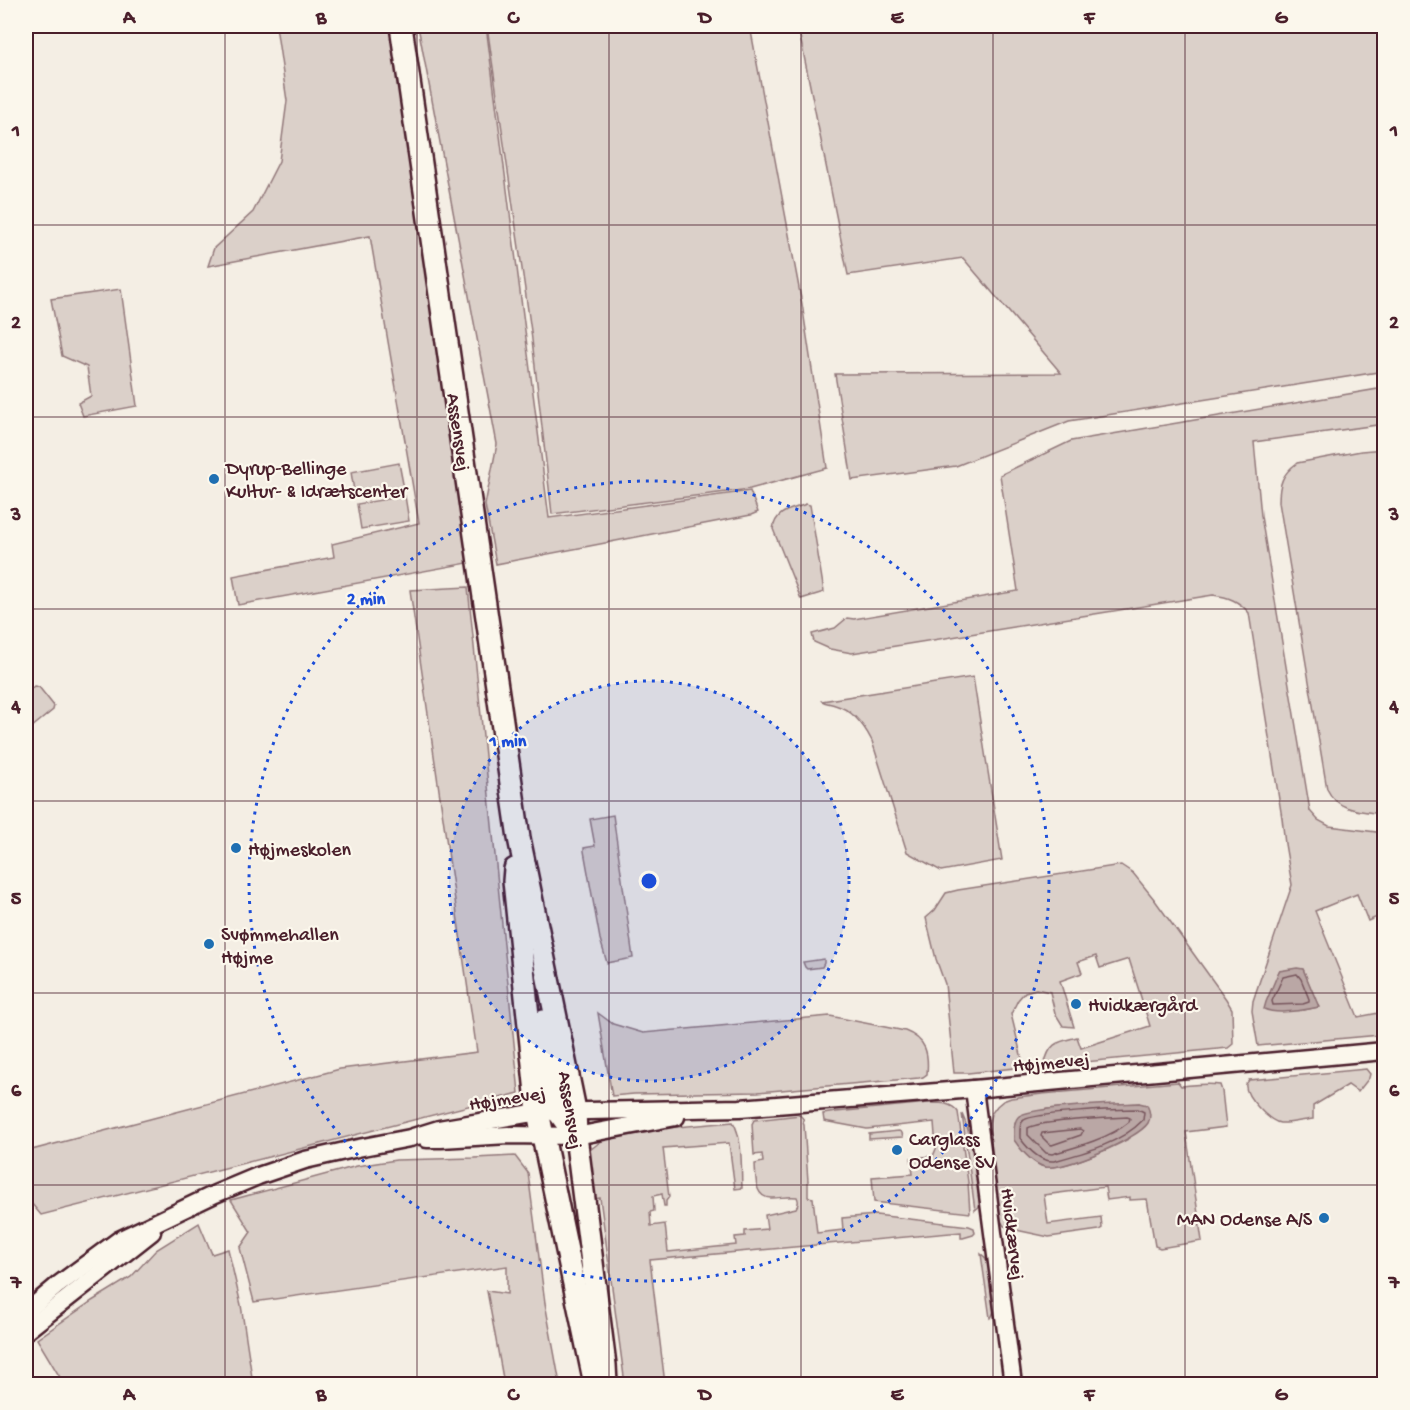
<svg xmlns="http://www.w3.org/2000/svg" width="1410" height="1410" viewBox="0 0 1410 1410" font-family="'Gochi Hand',sans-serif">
<rect width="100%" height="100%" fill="#f4eee4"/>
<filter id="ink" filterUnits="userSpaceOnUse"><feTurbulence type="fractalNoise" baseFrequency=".0167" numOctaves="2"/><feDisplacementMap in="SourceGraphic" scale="12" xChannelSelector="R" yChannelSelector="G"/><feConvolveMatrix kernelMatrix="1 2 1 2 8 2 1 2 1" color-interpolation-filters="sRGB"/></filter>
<g filter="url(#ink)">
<g fill="#dbd0c9" stroke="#92787a" stroke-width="1.5" fill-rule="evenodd">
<path d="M 276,26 L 393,26 L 468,563 L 238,605 L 233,576 L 334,557 L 332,544 L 419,523 L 370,236 L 208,266 L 214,248 L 253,212 L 279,161 L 287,101 Z"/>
<path d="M 418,26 L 486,26 L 549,518 L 750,491 L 758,512 L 751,515 L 496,564 L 485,505 L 497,444 Z"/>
<path d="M 487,26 L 750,26 L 802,304 L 827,468 L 750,489 L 552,514 L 531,331 Z"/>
<path d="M 798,26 L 1384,26 L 1384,371 L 1069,421 L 956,466 L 852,480 L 835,374 L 1061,373 L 963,258 L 848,275 Z"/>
<path d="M 121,289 L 137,406 L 83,416 L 78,403 L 91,396 L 87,367 L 62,356 L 51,299 Z"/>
<path d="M 1384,388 L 1384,424 L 1254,442 L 1261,516 L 1310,811 L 1318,820 L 1329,826 L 1384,833 L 1384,914 L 1368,921 L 1357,894 L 1315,911 L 1358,1017 L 1384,1012 C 1385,1020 1383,1028 1380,1035 L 1258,1046 L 1252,1011 L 1253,1001 L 1292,885 L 1285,844 L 1282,818 L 1249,613 C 1239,601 1229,597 1213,595 L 852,653 L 830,649 L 814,642 L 812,634 L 835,628 L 847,618 L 854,619 L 1018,591 L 1000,475 L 1071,441 ZM 1303,969 L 1318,1007 L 1304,1010 Z"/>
<path d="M 1384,449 L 1384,814 C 1362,811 1338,812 1327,789 L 1279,502 C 1279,484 1282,474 1297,463 L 1361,451 Z"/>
<path d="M 399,463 L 404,489 L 355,497 L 351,472 Z"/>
<path d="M 405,496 L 409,521 L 361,529 L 357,504 Z"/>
<path d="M 806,504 L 810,505 L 824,592 L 801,599 L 773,529 C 776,510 791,510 806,504 Z"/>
<path d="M 468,587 L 519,1093 L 41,1215 L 26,1197 L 26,1154 L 28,1151 L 340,1069 L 477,1052 L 410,590 Z"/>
<path d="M 973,677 L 1002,860 L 941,871 L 907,852 L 872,741 C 864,725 853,710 835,705 C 830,703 827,704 822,701 Z"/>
<path d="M 34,686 L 39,687 L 54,706 L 53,710 L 26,732 L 26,693 Z"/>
<path d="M 613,815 L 633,958 L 607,963 L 600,939 L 584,851 L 584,848 L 595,846 L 590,819 Z"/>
<path d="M 1121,865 L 1133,873 L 1154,899 L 1226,999 L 1232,1009 L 1233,1044 L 1228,1048 L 1044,1066 C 1049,1043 1056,1042 1077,1037 L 1081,1048 L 1150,1026 L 1129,959 L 1100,968 L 1096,956 L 1078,962 L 1082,973 L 1060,981 L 1074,1027 L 1063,1026 L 1055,1013 L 1050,992 L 1036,989 L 1025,992 L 1018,1000 L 1011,1014 L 1024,1067 L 968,1073 L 954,1073 L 945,984 L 936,959 L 926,918 L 935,910 L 946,893 L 958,890 Z"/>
<path d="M 824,959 L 824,963 L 822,967 L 807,969 L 805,967 L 803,962 Z"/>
<path d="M 598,1013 L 613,1024 L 643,1033 L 830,1016 L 905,1031 C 926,1039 929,1053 927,1074 L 923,1077 L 919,1078 L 758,1092 L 634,1094 L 612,1096 Z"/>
<path d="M 1366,1069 L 1370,1074 L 1369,1078 L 1358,1092 L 1348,1085 L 1313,1106 L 1313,1119 C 1303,1120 1290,1124 1280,1123 C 1269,1121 1244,1096 1246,1084 C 1247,1083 1248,1082 1249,1080 Z"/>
<path d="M 1178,1082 L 1181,1086 C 1194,1085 1207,1083 1220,1085 L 1222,1091 L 1226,1127 L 1186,1132 L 1202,1241 L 1160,1248 L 1155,1246 L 1147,1199 L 1130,1200 L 1130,1197 L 1107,1200 L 1105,1187 L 1044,1195 L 1048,1224 L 1101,1217 L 1102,1228 L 1099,1230 L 1049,1237 L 1016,1230 L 1004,1226 L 1001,1221 L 988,1128 L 991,1114 L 997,1106 L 1003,1101 L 1011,1098 L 1042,1094 ZM 1139,1103 L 1130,1138 C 1114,1147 1057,1173 1041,1166 C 1031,1161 1022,1148 1014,1139 L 1015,1122 L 1047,1109 Z"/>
<path d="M 928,1103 C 939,1103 951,1102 958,1112 L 968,1182 L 970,1213 L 874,1202 L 872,1177 L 913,1174 L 911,1158 L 933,1156 L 936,1149 L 934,1122 L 867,1129 L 824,1121 L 823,1114 L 836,1112 Z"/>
<path d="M 962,1114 C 975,1142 976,1176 980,1206 L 975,1210 Z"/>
<path d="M 800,1115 L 804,1120 L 803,1121 L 804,1125 L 808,1181 L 808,1197 L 813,1198 L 817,1233 L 843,1230 L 842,1218 L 876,1215 L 969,1226 L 974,1228 L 975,1233 L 973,1235 L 963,1238 L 961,1238 L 961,1232 L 650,1260 L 665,1384 L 625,1384 L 600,1198 L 591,1200 L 586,1158 L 590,1150 L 600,1142 L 610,1136 L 643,1130 L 733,1122 C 743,1138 741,1169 742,1188 L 735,1189 L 729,1143 L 663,1148 L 669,1197 L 666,1201 L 666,1206 L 664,1206 L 662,1194 L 653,1196 L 654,1211 L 650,1212 L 651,1226 L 665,1224 L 668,1252 L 736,1245 L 735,1237 L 745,1236 L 745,1231 L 767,1229 L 765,1215 L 796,1208 C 799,1204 799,1201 797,1197 C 788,1196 780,1198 772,1198 C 754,1199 756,1177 755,1164 L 763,1162 L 762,1154 L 754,1155 L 752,1124 L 754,1120 Z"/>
<path d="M 899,1131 L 902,1133 L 903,1137 L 869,1139 L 869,1134 Z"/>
<path d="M 515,1156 L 528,1173 L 545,1303 L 560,1384 L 504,1384 L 487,1291 L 507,1294 L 507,1266 L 254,1302 L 240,1248 L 251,1232 L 231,1200 L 357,1166 L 396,1160 L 474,1158 Z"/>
<path d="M 199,1223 L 212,1254 L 228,1249 L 241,1305 L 253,1384 L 64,1384 L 37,1339 L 92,1301 L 131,1277 L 156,1250 Z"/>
<path d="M 981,1254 C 985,1257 986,1257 987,1261 C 992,1276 992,1296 994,1311 L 992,1316 L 990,1318 Z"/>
</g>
<g fill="#baa7a5" stroke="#8d7174" stroke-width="1.5">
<path d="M 1297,968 L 1303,969 L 1319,1007 C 1305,1010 1277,1015 1264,1009 L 1266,1002 L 1279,971 Z"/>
<path d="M 1139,1103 L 1147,1105 C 1150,1111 1151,1118 1148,1123 C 1138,1139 1063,1171 1045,1167 C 1033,1164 1021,1150 1014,1140 C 1014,1133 1013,1122 1018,1117 C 1028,1106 1120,1104 1139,1103 Z"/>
</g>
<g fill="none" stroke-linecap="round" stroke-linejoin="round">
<g stroke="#77555c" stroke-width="1.5">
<path d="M 1297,974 L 1301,979 L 1309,999 L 1309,1002 L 1303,1004 L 1273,1005 L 1272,1001 L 1283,977 Z"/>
<path d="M 1138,1109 L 1144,1112 L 1143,1120 C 1121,1143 1084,1153 1054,1161 C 1040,1162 1028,1149 1020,1138 C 1020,1132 1019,1123 1024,1120 C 1034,1113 1121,1109 1138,1109 Z"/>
<path d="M 1127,1117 L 1130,1118 L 1129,1122 C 1110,1138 1077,1147 1052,1154 L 1046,1153 L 1028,1135 L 1028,1128 C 1041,1120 1108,1118 1127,1117 Z"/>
<path d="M 1080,1129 L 1083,1131 L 1081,1135 L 1052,1145 L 1049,1144 L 1041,1136 L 1042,1133 Z"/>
</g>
<defs>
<g id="minor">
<path d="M 974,1089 L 1013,1384"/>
<path d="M 427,1139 L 441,1139 L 508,1135 L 576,1136 L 676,1117"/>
<path d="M 26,1312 L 58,1285 L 119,1240 L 215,1194 L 258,1176 L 305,1160 L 358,1148 L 410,1138 L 439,1129 L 538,1112 L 740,1108 L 974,1089 L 1384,1051"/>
<path d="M 26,1331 L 152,1232"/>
</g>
<g id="major">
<path d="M 401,26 L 519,838 L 575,1110 L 576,1136 L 605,1365 L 606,1384"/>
<path d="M 515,869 L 514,881 L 538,1112 L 595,1384"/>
<path d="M 543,1021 L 557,1110 L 576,1136"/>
</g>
</defs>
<use href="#minor" stroke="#4a1f2b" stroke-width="21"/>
<use href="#major" stroke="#4a1f2b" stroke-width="26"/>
<use href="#minor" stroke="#fbf7ec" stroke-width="16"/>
<use href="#major" stroke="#fbf7ec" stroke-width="21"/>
</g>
</g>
<path fill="none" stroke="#4a1f2b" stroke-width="1.5" stroke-opacity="0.55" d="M 225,26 L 225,1384M 417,26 L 417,1384M 609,26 L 609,1384M 801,26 L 801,1384M 993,26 L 993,1384M 1185,26 L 1185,1384M 26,225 L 1384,225M 26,417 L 1384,417M 26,609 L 1384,609M 26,801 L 1384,801M 26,993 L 1384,993M 26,1185 L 1384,1185"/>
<circle cx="649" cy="881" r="200" fill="#1d4ed8" fill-opacity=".12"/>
<g fill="none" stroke="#1d4ed8" stroke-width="3" stroke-dasharray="3 6">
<circle cx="649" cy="881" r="200"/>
<circle cx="649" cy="881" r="400"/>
</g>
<g fill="#1f6fb2" stroke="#fbf7ec" stroke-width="2">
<circle cx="214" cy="479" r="6"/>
<circle cx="236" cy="848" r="6"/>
<circle cx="209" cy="944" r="6"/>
<circle cx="1076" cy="1004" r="6"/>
<circle cx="897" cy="1150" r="6"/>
<circle cx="1324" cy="1218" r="6"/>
</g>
<g text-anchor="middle" stroke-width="4.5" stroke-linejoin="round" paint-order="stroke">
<g font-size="20" fill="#4a1f2b" stroke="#fbf7ec">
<text transform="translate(460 432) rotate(82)" y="7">Assensvej</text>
<text transform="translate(1051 1061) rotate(-5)" y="7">Højmevej</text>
<text transform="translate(507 1097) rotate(-9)" y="7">Højmevej</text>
<text transform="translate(572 1110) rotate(81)" y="7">Assensvej</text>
<text transform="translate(1014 1234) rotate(83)" y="7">Hvidkærvej</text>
</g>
<g font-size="20" fill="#4a1f2b" stroke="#fbf7ec" text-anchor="start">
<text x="226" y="474">Dyrup-Bellinge<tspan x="226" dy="23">Kultur- &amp; Idrætscenter</tspan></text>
<text x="248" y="855">Højmeskolen</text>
<text x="221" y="940">Svømmehallen<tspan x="221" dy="23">Højme</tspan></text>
<text x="1088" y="1011">Hvidkærgård</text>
<text x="909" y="1145">Carglass<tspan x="909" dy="23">Odense SV</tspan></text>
<text x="1312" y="1225" text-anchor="end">MAN Odense A/S</text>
</g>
</g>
<circle cx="649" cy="881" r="9" fill="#1d4ed8" stroke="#fbf7ec" stroke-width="3"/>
<g font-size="18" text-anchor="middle" font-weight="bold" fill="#1d4ed8" stroke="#fbf7ec" stroke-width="4.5" stroke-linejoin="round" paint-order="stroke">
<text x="366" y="604">2 min</text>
<text x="508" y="746">1 min</text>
</g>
<rect width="1410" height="1410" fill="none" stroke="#fbf7ec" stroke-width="66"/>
<rect x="33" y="33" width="1344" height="1344" fill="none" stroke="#4a1f2b" stroke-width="2"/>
<g font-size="20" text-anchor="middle" font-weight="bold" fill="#4a1f2b">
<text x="129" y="23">A</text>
<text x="321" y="23">B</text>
<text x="513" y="23">C</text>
<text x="705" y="23">D</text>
<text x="897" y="23">E</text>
<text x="1089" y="23">F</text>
<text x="1281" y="23">G</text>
<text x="16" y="136">1</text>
<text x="1394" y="136">1</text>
<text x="16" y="328">2</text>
<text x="1394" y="328">2</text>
<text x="16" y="520">3</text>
<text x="1394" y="520">3</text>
<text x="16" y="712">4</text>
<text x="1394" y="712">4</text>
<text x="16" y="904">5</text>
<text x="1394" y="904">5</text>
<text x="16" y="1096">6</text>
<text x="1394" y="1096">6</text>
<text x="16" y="1288">7</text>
<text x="1394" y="1288">7</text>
<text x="129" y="1400">A</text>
<text x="321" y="1400">B</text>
<text x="513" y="1400">C</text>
<text x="705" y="1400">D</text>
<text x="897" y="1400">E</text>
<text x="1089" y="1400">F</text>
<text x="1281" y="1400">G</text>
</g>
</svg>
